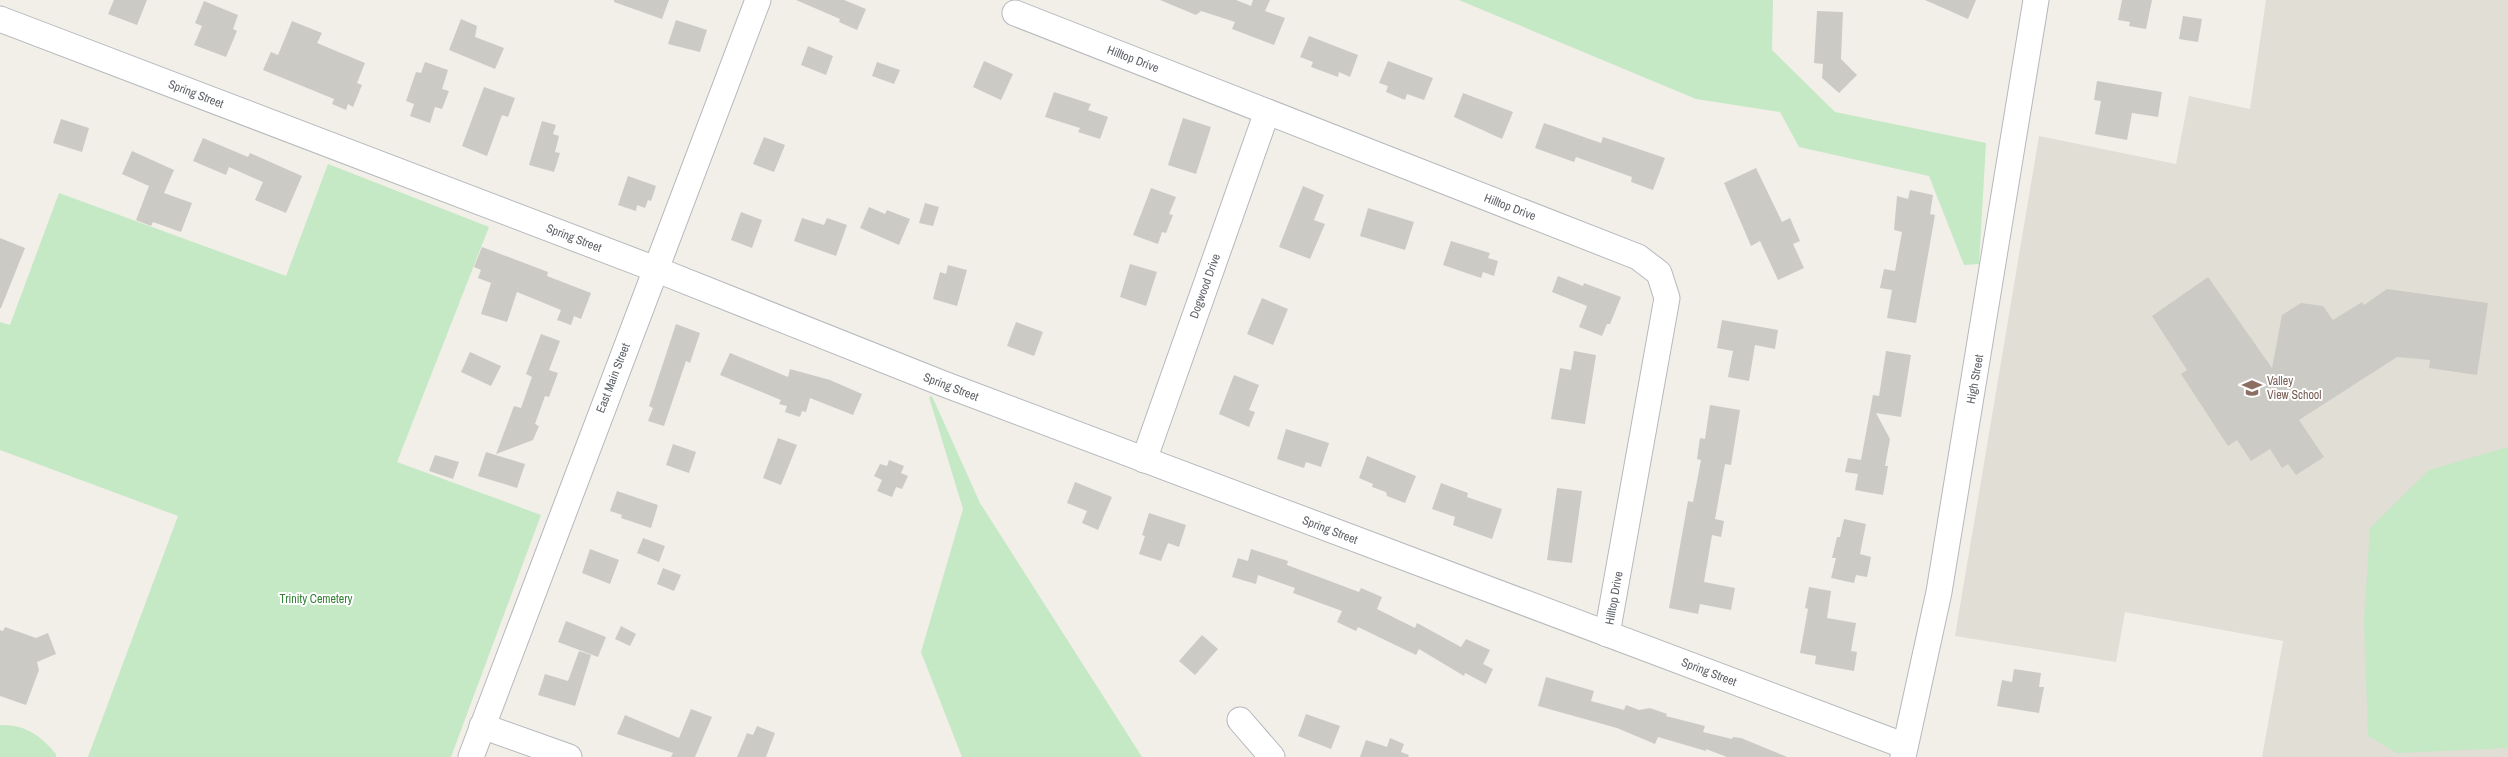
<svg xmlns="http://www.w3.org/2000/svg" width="2508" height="757" viewBox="0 0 2508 757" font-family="'Archivo Narrow',sans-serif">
<rect width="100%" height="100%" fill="#f1efe8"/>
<path fill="#e1ded6" d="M 2266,0 L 2508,0 L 2508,757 L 2262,757 L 2283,641 L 2125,612 L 2116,662 L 1955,636 L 2039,136 L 2176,164 L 2189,96 L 2250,109 Z"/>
<g fill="#c5e8c5">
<path d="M 1459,0 L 1773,0 L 1772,50 L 1835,112 L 1986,143 L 1979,264 L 1964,265 L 1929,176 L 1799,147 L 1780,112 L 1696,99 Z"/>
<path d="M 328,164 L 489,227 L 397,462 L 541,515 L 451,757 L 88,757 L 178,516 L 0,450 L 0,322 L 10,325 L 59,193 L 286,276 Z"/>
<path d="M 932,396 L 980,503 L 1142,757 L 962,757 L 921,652 L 963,509 L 929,397 Z"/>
<path d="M 2508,447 L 2508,748 L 2397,753 L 2368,736 L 2364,621 L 2370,528 L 2429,470 Z"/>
<path d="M 0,725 C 25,724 41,736 56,754 L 56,757 L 0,757 Z"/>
</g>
<g fill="#cccac5">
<path d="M 114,0 L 147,0 L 137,25 L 108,14 Z"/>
<path d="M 614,0 L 669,0 L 662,19 L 614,2 Z"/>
<path d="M 796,0 L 844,0 L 866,9 L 857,30 L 839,22 L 840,19 Z"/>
<path d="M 1160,0 L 1236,0 L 1251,6 L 1253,0 L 1270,0 L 1265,11 L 1285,18 L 1274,45 L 1232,29 L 1235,22 L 1201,11 L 1196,15 Z"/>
<path d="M 1925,0 L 1976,0 L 1968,19 Z"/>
<path d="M 2122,0 L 2152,0 L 2146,29 L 2129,26 L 2130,22 L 2118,20 Z"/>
<path d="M 204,1 L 238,15 L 233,29 L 237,31 L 226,57 L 194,45 L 202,26 L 195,23 Z"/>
<path d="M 1817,11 L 1843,12 L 1841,59 L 1857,75 L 1839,93 L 1822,78 L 1823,64 L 1814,63 Z"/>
<path d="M 2183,16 L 2202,19 L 2198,42 L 2179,39 Z"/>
<path d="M 461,19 L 477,26 L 475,37 L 504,48 L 495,69 L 449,50 Z"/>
<path d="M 676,20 L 707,30 L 700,52 L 668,44 Z"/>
<path d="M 292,21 L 322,33 L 317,43 L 365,63 L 357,83 L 362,85 L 353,107 L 348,104 L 346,110 L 332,104 L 334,99 L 263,70 L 271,52 L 278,55 Z"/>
<path d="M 1309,36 L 1358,55 L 1350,77 L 1339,72 L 1338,77 L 1311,67 L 1313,62 L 1300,57 Z"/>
<path d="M 808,46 L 833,56 L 826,75 L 801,65 Z"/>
<path d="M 984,61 L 1013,74 L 1001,100 L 973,87 Z"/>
<path d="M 1388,61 L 1433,78 L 1424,100 L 1407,94 L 1405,100 L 1386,92 L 1388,86 L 1379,83 Z"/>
<path d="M 425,62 L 448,70 L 442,89 L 449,91 L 442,109 L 435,107 L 430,123 L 410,116 L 414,104 L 406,101 L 416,72 L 421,73 Z"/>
<path d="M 877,62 L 900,70 L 894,84 L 872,76 Z"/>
<path d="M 2097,81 L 2162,92 L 2158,117 L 2132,113 L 2127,140 L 2095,134 L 2101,101 L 2094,100 Z"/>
<path d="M 484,87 L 515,98 L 508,117 L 502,115 L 487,156 L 462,146 Z"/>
<path d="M 1054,92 L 1091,104 L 1088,110 L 1108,117 L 1100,139 L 1078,132 L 1080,128 L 1045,117 Z"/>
<path d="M 1463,93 L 1513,112 L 1502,139 L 1454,117 Z"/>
<path d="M 1183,118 L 1211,127 L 1196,174 L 1168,165 Z"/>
<path d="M 61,119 L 89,128 L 82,152 L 53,143 Z"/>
<path d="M 542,121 L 556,125 L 553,134 L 559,136 L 555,152 L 560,153 L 554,172 L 529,165 Z"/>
<path d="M 1544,123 L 1601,143 L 1603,137 L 1665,158 L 1653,190 L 1631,182 L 1632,177 L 1576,157 L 1574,162 L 1535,148 Z"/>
<path d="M 764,137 L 785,145 L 774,172 L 753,164 Z"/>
<path d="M 203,138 L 248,157 L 250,153 L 302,176 L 286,213 L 255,200 L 263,182 L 229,167 L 226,175 L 193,161 Z"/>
<path d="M 132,151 L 174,170 L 164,193 L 192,203 L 181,232 L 153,222 L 151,226 L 136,220 L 149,186 L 122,174 Z"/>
<path d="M 1756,168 L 1782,222 L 1790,218 L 1800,241 L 1793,244 L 1804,268 L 1778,280 L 1760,241 L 1751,246 L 1724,183 Z"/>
<path d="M 628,176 L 656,186 L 651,201 L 648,200 L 645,208 L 637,205 L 636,211 L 618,205 Z"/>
<path d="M 1303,186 L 1324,195 L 1314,220 L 1325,224 L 1310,259 L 1279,247 Z"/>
<path d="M 1151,188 L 1176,197 L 1169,214 L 1173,215 L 1166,233 L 1162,232 L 1158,244 L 1133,235 Z"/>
<path d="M 1910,190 L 1933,195 L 1930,214 L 1935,215 L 1916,323 L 1887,318 L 1892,290 L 1880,288 L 1884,269 L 1895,271 L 1902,232 L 1894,230 L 1897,196 L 1908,199 Z"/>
<path d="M 925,203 L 939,207 L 933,226 L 919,223 Z"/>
<path d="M 869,207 L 885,214 L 887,210 L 910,219 L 899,245 L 860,228 Z"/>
<path d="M 1368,208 L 1414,222 L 1405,250 L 1360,236 Z"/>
<path d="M 741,212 L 762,220 L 752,248 L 731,240 Z"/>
<path d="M 802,218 L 824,225 L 827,218 L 847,225 L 836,256 L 794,241 Z"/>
<path d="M 0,238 L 25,248 L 1,308 L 0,308 Z"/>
<path d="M 1451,241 L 1490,253 L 1488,258 L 1498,261 L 1494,276 L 1483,272 L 1481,278 L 1443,265 Z"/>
<path d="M 482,247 L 548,272 L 547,276 L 591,293 L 581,319 L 574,316 L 571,325 L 557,320 L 561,310 L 517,292 L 507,322 L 481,314 L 491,283 L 478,278 L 481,270 L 474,267 Z"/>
<path d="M 1130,264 L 1157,272 L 1146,306 L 1120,297 Z"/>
<path d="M 948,265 L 967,270 L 957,306 L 933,299 L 940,272 L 946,274 Z"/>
<path d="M 1558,276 L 1583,286 L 1584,283 L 1621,297 L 1610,324 L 1607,324 L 1602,336 L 1579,327 L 1587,306 L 1552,292 Z"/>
<path d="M 2208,277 L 2272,368 L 2282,315 L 2301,303 L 2323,306 L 2333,320 L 2362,302 L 2364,305 L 2387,289 L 2488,303 L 2477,375 L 2429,368 L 2430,360 L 2397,357 L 2299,420 L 2324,457 L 2296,475 L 2288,464 L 2282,468 L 2270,449 L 2251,461 L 2237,440 L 2228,446 L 2181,374 L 2187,370 L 2152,316 Z"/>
<path d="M 1262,298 L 1288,309 L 1273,345 L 1247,334 Z"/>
<path d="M 1722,320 L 1778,330 L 1775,349 L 1755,345 L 1749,381 L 1728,377 L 1733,351 L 1717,348 Z"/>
<path d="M 1016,322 L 1043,332 L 1034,356 L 1007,346 Z"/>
<path d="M 676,324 L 700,333 L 690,363 L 686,361 L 664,426 L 648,421 L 653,408 L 649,406 Z"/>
<path d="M 541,334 L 560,341 L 549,370 L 558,373 L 549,397 L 545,396 L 535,424 L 539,426 L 533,440 L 496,454 L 514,406 L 521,408 L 532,377 L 526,374 Z"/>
<path d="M 1574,351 L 1596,355 L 1585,424 L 1551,419 L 1560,368 L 1571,370 Z"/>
<path d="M 1886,351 L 1911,355 L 1901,417 L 1876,413 L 1890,439 L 1885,466 L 1888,466 L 1883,495 L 1855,490 L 1858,474 L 1845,472 L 1848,458 L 1861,460 L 1873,395 L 1879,396 Z"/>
<path d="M 470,352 L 501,366 L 491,386 L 461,372 Z"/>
<path d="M 730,353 L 788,377 L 790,369 L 830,380 L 862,394 L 853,415 L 810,398 L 806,412 L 802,411 L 800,417 L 785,412 L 787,406 L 779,404 L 781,400 L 720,375 Z"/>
<path d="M 1234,375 L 1259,385 L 1249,410 L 1255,412 L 1249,427 L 1219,414 Z"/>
<path d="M 1710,405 L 1740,410 L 1731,465 L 1725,464 L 1715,519 L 1724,521 L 1721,537 L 1712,535 L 1704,582 L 1735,588 L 1731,610 L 1700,604 L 1698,614 L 1669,608 L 1688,501 L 1693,502 L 1701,460 L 1697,459 L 1700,438 L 1705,439 Z"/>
<path d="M 1286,429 L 1329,443 L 1321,467 L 1306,462 L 1304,468 L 1277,459 Z"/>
<path d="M 778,438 L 797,445 L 781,485 L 763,478 Z"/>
<path d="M 673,444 L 696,452 L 689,473 L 666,465 Z"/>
<path d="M 486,452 L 525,464 L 517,488 L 478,476 Z"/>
<path d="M 435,455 L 459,462 L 453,479 L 429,471 Z"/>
<path d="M 1367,456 L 1416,476 L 1405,503 L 1387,496 L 1386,492 L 1372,487 L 1373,484 L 1359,478 Z"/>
<path d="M 889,460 L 904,466 L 901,473 L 908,476 L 902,489 L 896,487 L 892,497 L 877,491 L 882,480 L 874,476 L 880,464 L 887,466 Z"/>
<path d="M 1075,482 L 1112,497 L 1098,530 L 1082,523 L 1087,511 L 1067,503 Z"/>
<path d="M 1441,483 L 1468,493 L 1467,497 L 1502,509 L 1492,539 L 1453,525 L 1455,517 L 1432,509 Z"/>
<path d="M 1557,488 L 1582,491 L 1572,563 L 1547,560 Z"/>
<path d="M 617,491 L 658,505 L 651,528 L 621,518 L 622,515 L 610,511 Z"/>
<path d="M 1149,513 L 1186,525 L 1179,547 L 1168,543 L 1161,561 L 1139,554 L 1145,536 L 1142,535 Z"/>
<path d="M 1844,519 L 1866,524 L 1860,554 L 1871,557 L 1867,577 L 1856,575 L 1854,583 L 1831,578 L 1836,558 L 1832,558 L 1837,537 L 1840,537 Z"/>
<path d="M 643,538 L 665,546 L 659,562 L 637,553 Z"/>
<path d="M 590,549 L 619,560 L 610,584 L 582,573 Z"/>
<path d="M 1251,549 L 1288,561 L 1287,565 L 1359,592 L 1361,588 L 1382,597 L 1377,609 L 1415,628 L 1417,623 L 1461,647 L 1466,639 L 1490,650 L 1483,664 L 1493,669 L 1486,684 L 1465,673 L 1464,676 L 1419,649 L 1416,655 L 1358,627 L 1356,631 L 1337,622 L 1342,611 L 1293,593 L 1295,588 L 1258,575 L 1256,584 L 1232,577 L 1238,558 L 1248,561 Z"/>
<path d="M 663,568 L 681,575 L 674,591 L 657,584 Z"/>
<path d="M 1809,587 L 1831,591 L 1827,618 L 1856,623 L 1851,651 L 1857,652 L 1854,671 L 1815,664 L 1816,656 L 1800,653 L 1808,609 L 1805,608 Z"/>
<path d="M 566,621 L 606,637 L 598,657 L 558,642 Z"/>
<path d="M 621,626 L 636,634 L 630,646 L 615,639 Z"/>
<path d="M 5,627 L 36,638 L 48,633 L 56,654 L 37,662 L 39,670 L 26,705 L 0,696 L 0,630 L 3,631 Z"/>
<path d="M 1202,635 L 1218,649 L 1195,675 L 1179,661 Z"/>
<path d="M 579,651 L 591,655 L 575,706 L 538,695 L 545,674 L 568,681 Z"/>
<path d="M 2014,669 L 2041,673 L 2039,687 L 2044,687 L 2039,713 L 1997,706 L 2002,680 L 2012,682 Z"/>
<path d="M 1546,677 L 1594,691 L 1591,701 L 1624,710 L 1626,705 L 1639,710 L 1650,708 L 1667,714 L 1666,716 L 1705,726 L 1703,732 L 1732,739 L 1733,737 L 1741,738 L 1787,757 L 1727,757 L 1706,749 L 1706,751 L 1658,737 L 1655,744 L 1617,728 L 1538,706 Z"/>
<path d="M 691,709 L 712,717 L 695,757 L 671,757 L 673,753 L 617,734 L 625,715 L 679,738 Z"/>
<path d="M 1306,714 L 1340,726 L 1331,749 L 1298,736 Z"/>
<path d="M 757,726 L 775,733 L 766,757 L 737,757 L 747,733 L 753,735 Z"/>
<path d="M 1390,738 L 1404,744 L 1401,752 L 1409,755 L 1408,757 L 1360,757 L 1366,740 L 1387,747 Z"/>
</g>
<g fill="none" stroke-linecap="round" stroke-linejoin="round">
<defs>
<g id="minor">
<path d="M 1015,13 L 1638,257 L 1659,273 L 1667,298 L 1607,634"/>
<path d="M 0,19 L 655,269 L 944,384 L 1905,746"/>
<path d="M 1144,460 L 1267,112"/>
<path d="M 1240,720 L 1272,757"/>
<path d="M 482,726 L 569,757"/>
<path d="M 471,757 L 758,0"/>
<path d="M 1903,757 L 1939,592 L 2036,0"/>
</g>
</defs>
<use href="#minor" stroke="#b5b8bc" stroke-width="27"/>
<use href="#minor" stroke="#fff" stroke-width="25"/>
</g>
<defs>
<symbol id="school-bare" viewBox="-9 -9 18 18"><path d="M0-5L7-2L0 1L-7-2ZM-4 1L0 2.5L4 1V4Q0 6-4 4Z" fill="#8d6e63" stroke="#fff" stroke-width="2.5" paint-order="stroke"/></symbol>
</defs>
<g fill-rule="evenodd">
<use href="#school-bare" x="2238" y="374" width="28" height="28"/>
</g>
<g text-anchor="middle" stroke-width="4" stroke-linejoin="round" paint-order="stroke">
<g font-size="12" fill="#5f6368" stroke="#fff">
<text transform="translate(1133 59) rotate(21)" y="4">Hilltop Drive</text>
<text transform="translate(196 94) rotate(21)" y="4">Spring Street</text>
<text transform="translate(1510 207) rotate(21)" y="4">Hilltop Drive</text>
<text transform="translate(574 238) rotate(21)" y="4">Spring Street</text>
<text transform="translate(1205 286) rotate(-70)" y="4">Dogwood Drive</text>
<text transform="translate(613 378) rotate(-69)" y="4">East Main Street</text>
<text transform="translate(1975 379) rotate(-80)" y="4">High Street</text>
<text transform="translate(951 387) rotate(21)" y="4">Spring Street</text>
<text transform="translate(1330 530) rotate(21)" y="4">Spring Street</text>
<text transform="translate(1614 598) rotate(-80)" y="4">Hilltop Drive</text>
<text transform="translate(1709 672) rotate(21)" y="4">Spring Street</text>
</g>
<g font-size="12" fill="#785e54" stroke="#fff" text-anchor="start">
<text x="2267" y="385">Valley<tspan x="2267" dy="14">View School</tspan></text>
</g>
<g font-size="12" fill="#348238" stroke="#fff">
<text x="316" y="603">Trinity Cemetery</text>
</g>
</g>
</svg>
